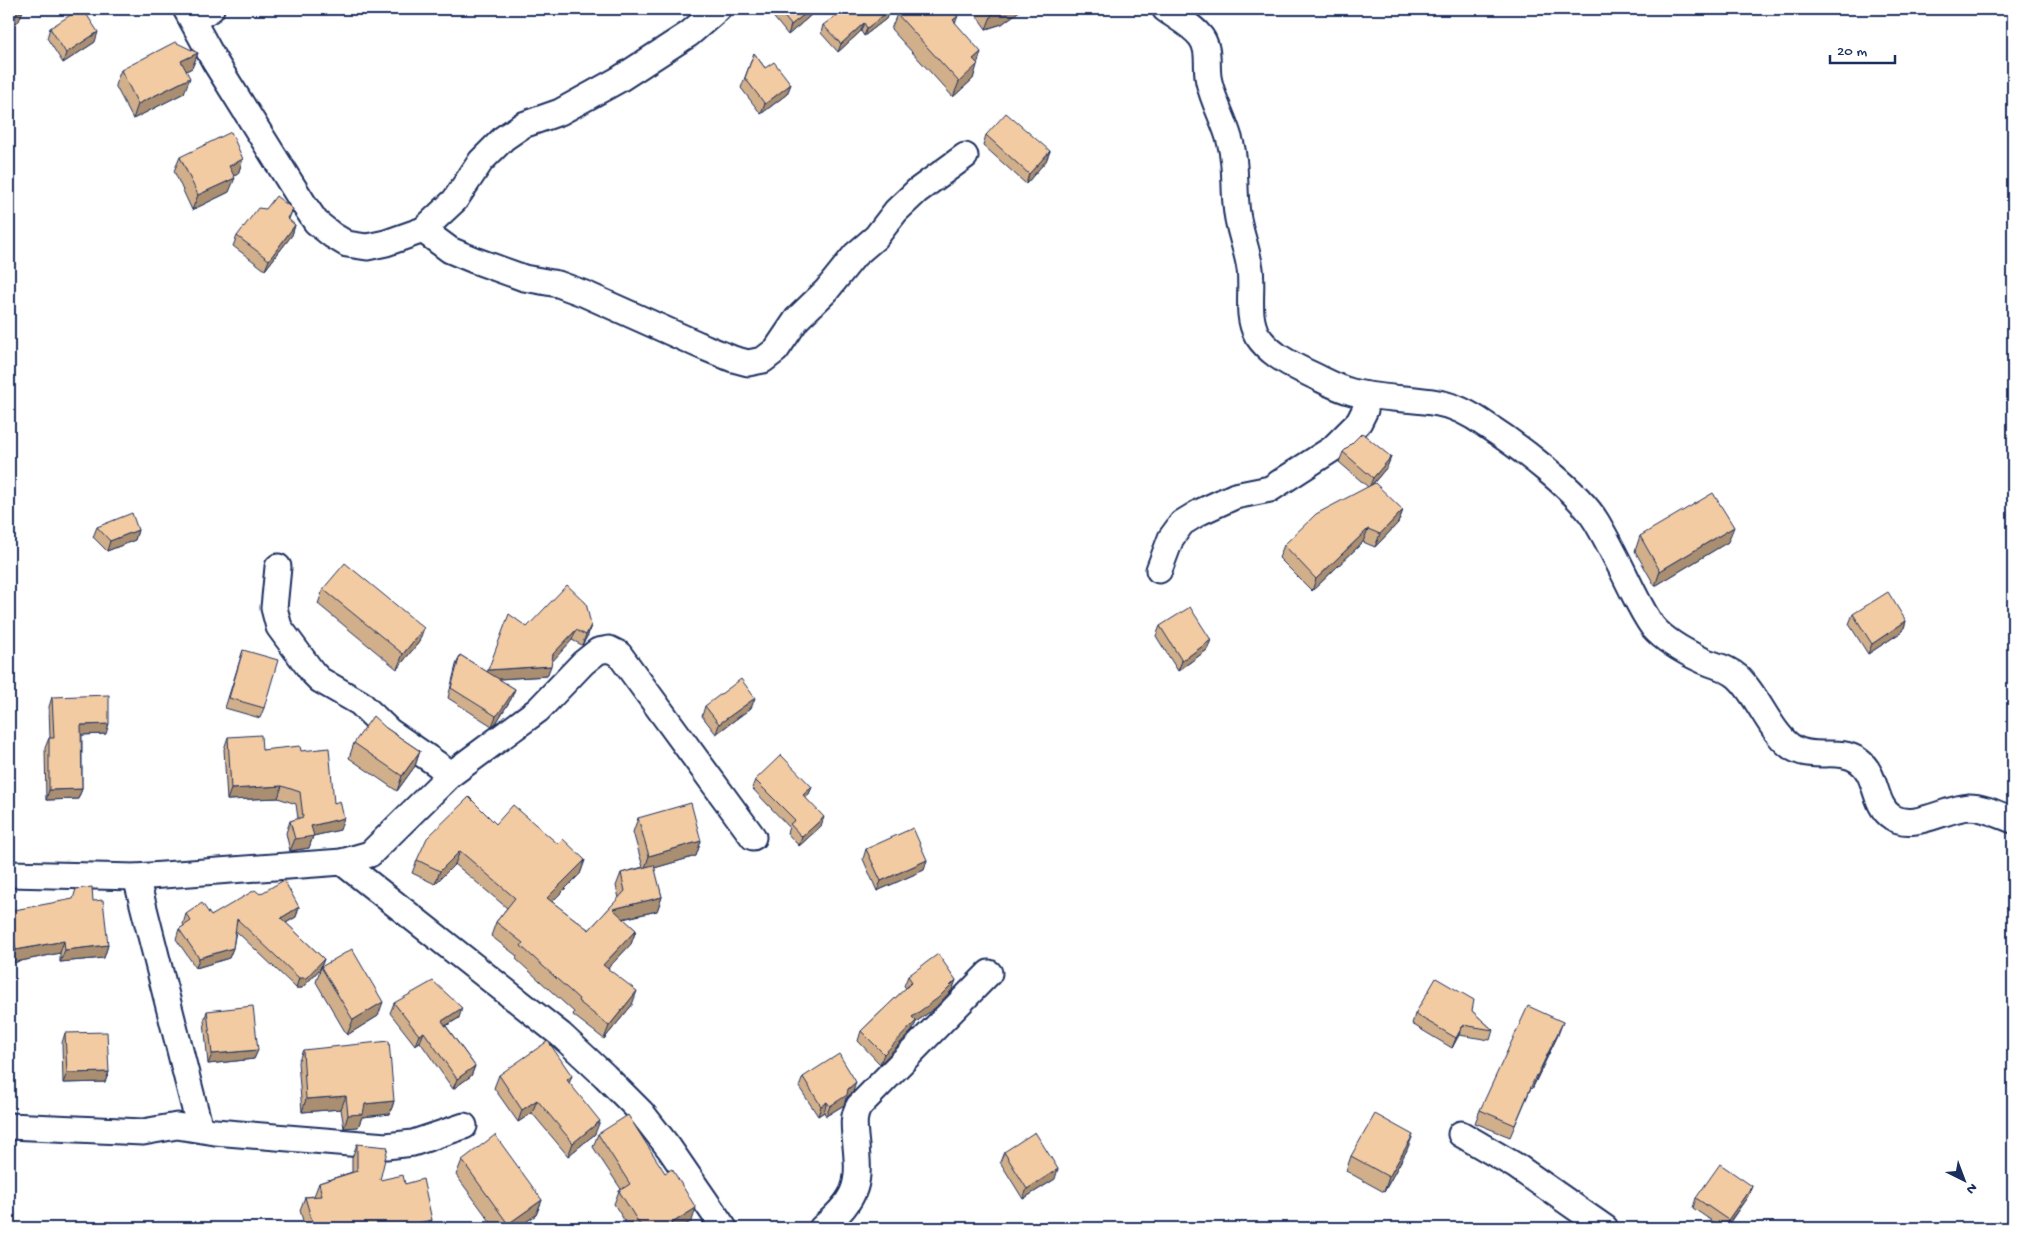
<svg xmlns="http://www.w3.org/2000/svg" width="2022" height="1237" viewBox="0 0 2022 1237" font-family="'Gochi Hand',sans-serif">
<rect width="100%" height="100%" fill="#fff"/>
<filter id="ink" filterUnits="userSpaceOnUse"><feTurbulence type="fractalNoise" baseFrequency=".02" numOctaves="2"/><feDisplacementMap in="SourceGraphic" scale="10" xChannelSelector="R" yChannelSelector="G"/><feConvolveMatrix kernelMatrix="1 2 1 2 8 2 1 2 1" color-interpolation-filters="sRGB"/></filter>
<g filter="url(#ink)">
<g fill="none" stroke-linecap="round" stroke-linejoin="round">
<defs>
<g id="street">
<path d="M 186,9 L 215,62 L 305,206 L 316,222 L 332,235 L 347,244 L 367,247 L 386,243 L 423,230 L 455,200 L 481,161 L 504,138 L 523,125 L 560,112 L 618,80 L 689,34 L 718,9"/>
<path d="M 1165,9 C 1177,18 1192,25 1201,37 C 1211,51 1205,67 1209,82 C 1214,104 1226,123 1231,145 C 1236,164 1234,185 1236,204 C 1237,227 1247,247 1250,269 C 1253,291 1246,315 1257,335 C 1268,352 1286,362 1304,371 C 1320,378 1336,388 1352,392 C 1381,399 1410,398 1438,403 C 1456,406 1472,415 1486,425 C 1517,445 1578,491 1596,521 C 1610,544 1621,568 1633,592 C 1639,604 1645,616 1653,627 C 1666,642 1685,652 1702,660 C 1715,666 1727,667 1738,677 C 1758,695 1773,738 1795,749 C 1816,760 1840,747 1859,761 C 1878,775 1873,805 1892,817 C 1913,831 1946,808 1969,807 C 1984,807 1999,815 2013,820"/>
<path d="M 193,20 L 211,9"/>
<path d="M 423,230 L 450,250 L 474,260 L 524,278 L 558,284 L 585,294 L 706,348 L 733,359 L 748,363 L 763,360 L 776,350 L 797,319 L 826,291 L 855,255 L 876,237 L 896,211 L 917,191 L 965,156"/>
<path d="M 278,567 L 274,608 L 279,627 L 313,673 L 320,680 L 360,703 L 389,731 L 437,764 L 450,775"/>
<path d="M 1159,570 L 1171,538 L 1182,523 L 1200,512 L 1235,496 L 1270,489 L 1332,449 L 1359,422 L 1365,410 L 1367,395"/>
<path d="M 342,862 L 561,1035 L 605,1076 L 641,1112 L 669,1148 L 724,1228"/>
<path d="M 9,874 L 136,877 L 342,862 L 370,854 L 450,775 L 538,710 L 583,663 L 598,651 L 609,649 L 619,654 L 753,837"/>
<path d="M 136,877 L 200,1129"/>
<path d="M 9,1126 L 143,1132 L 177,1126 L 215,1132 L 386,1146 L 413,1143 L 464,1126"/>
<path d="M 1461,1134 L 1516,1166 L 1605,1228"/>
<path d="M 822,1228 C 860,1196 860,1183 855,1136 C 854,1125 853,1116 859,1106 L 989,973"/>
</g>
</defs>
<use href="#street" stroke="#1b2f5e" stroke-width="29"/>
<use href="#street" stroke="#fff" stroke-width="25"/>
</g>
<g fill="#d1af8b" stroke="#1b2f5e">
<path d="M 773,9 L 813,9 L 810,16 L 788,35 L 771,14 Z"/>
<path d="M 972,9 L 1022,9 L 1002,24 L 986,29 Z"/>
<path d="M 889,11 L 886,19 L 864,36 L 861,31 L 838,52 L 821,33 L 823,25 Z"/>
<path d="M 897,14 L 955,23 L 977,63 L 973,79 L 953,97 L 891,29 Z"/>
<path d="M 50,28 L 95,42 L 63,63 L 47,38 Z"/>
<path d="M 198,53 L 192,68 L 186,71 L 184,93 L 133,119 L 115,85 L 121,70 Z"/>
<path d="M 754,53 L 765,68 L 791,84 L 787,94 L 761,114 L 741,88 Z"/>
<path d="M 986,135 L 1050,151 L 1046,161 L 1026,184 L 983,145 Z"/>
<path d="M 180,157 L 243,159 L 238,174 L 234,176 L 229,192 L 192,210 L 174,171 Z"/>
<path d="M 289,220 L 295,225 L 292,235 L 265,270 L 233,246 L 237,236 Z"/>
<path d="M 1343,452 L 1391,457 L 1387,467 L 1372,485 L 1403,510 L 1398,523 L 1375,547 L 1363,542 L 1312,591 L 1279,558 L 1284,545 L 1368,487 L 1339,462 Z"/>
<path d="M 97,527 L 138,530 L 135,540 L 107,551 L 93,537 Z"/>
<path d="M 1640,536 L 1728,542 L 1655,586 L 1635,551 Z"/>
<path d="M 323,589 L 419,642 L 397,669 L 318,604 Z"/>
<path d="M 1853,614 L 1906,621 L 1903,631 L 1868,654 L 1849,624 Z"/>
<path d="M 591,625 L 588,635 L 582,645 L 572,640 L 552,661 L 547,676 L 498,679 L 515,689 L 511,699 L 496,723 L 492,726 L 448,698 L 456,665 L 460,655 L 487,672 L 527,627 Z"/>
<path d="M 1160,626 L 1207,650 L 1178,671 L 1156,636 Z"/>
<path d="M 243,650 L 264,708 L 260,718 L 225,708 Z"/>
<path d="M 52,697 L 106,734 L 82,735 L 82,789 L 78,799 L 46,800 L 45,748 L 49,738 L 50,738 L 49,707 Z"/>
<path d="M 705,706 L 751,708 L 716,734 L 702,716 Z"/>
<path d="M 386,728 L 420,751 L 415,766 L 397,791 L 349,758 L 354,743 Z"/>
<path d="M 228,737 L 262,750 L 301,751 L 334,803 L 340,830 L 313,836 L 309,848 L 290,851 L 286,833 L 290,821 L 298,819 L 296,804 L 278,798 L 227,800 L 224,749 Z"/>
<path d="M 755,780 L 812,787 L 808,796 L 806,798 L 821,826 L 799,846 L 787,833 L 789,827 L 752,788 Z"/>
<path d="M 638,818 L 701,841 L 696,856 L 654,868 L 662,897 L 657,911 L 623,919 L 636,930 L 631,944 L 608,968 L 632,1005 L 604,1039 L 573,1015 L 574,1012 L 516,959 L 517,956 L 491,936 L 496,922 L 507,908 L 455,864 L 435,884 L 412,873 L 417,860 L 496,824 L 558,844 L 585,860 L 580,874 L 552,902 L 589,930 L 619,898 L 616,886 L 621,873 L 643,867 L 633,832 Z"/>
<path d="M 866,849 L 927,860 L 924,870 L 877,891 L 863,859 Z"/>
<path d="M 260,894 L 299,907 L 296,917 L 286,923 L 324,959 L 320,969 L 302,988 L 296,988 L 236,931 L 233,948 L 229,958 L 196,968 L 176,939 L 179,929 L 184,926 L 183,924 L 186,914 L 211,916 Z"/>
<path d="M 93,901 L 108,945 L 104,958 L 60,962 L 60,953 L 11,963 L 9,948 L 9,911 Z"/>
<path d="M 321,967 L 378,1016 L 347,1035 L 316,982 Z"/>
<path d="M 908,976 L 956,980 L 952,990 L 935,1008 L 916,1022 L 912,1031 L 880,1064 L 858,1041 L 861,1031 L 906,988 L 904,986 Z"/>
<path d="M 394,1003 L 459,1018 L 446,1026 L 475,1066 L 471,1076 L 453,1089 L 420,1042 L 415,1045 L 390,1013 Z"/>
<path d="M 207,1011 L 258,1050 L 254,1059 L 208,1064 L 204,1021 Z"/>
<path d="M 1472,1011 L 1493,1030 L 1490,1040 L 1459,1035 L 1452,1048 L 1412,1024 L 1415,1014 Z"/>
<path d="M 65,1033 L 109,1072 L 105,1082 L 63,1083 L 62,1043 Z"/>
<path d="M 1558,1035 L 1532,1089 L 1531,1088 L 1510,1137 L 1475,1123 L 1480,1110 Z"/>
<path d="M 303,1050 L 394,1101 L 390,1114 L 362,1117 L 358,1127 L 344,1128 L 341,1109 L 302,1112 L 298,1062 Z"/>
<path d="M 499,1075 L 569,1083 L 595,1134 L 568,1156 L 532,1113 L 518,1122 L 494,1088 Z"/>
<path d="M 803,1077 L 853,1092 L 846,1098 L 844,1105 L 826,1116 L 824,1112 L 818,1116 L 799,1087 Z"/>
<path d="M 598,1134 L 665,1173 L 692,1221 L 680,1228 L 629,1228 L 614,1204 L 619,1191 L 621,1189 L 593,1147 Z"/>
<path d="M 357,1144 L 380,1180 L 405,1184 L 429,1228 L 305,1228 L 300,1210 L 305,1197 L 314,1196 L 319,1183 L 352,1172 L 352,1158 Z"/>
<path d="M 1407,1150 L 1384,1192 L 1346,1171 L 1351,1156 Z"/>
<path d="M 1004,1152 L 1055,1179 L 1023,1199 L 1000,1162 Z"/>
<path d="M 462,1160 L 542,1200 L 536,1215 L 517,1228 L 495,1228 L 456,1175 Z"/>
<path d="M 1752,1186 L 1748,1196 L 1726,1228 L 1722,1228 L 1693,1208 L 1696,1198 Z"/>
</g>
<g fill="#aa8e71" stroke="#1b2f5e">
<path d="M 811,9 L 813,9 L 810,16 L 788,35 L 791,25 Z"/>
<path d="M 1008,9 L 1022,9 L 1002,24 L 986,29 L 992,14 Z"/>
<path d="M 23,11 L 19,21 L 9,26 L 9,17 Z"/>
<path d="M 889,11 L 886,19 L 864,36 L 867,28 Z"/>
<path d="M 958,16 L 952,31 L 953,20 Z"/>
<path d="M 864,23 L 861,31 L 838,52 L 841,44 Z"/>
<path d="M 98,32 L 95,42 L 63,63 L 66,53 Z"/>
<path d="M 981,52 L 973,79 L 953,97 L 959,82 L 973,59 Z"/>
<path d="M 198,53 L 192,68 L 176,76 L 181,61 Z"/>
<path d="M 190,78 L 184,93 L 133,119 L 138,104 Z"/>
<path d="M 791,84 L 787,94 L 761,114 L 765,104 Z"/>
<path d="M 1050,151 L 1046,161 L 1026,184 L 1029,174 Z"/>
<path d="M 243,159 L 238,174 L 223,181 L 229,166 Z"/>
<path d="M 235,178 L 229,192 L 192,210 L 198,195 Z"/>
<path d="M 293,209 L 289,219 L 283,228 L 287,218 Z"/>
<path d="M 295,225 L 292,235 L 265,270 L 269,260 Z"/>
<path d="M 1391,457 L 1387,467 L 1369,488 L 1373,478 Z"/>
<path d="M 1403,510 L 1398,523 L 1375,547 L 1380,534 Z"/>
<path d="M 1734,527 L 1728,542 L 1655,586 L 1660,571 Z"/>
<path d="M 1368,529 L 1363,542 L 1312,591 L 1316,579 Z"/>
<path d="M 138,530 L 135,540 L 107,551 L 110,541 Z"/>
<path d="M 1906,621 L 1903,631 L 1868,654 L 1872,644 Z"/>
<path d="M 591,625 L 588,635 L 582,645 L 586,635 Z"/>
<path d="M 424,628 L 419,642 L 397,669 L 403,654 Z"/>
<path d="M 576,630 L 572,640 L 550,664 L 553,654 Z"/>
<path d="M 1211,640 L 1207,650 L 1178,671 L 1182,661 Z"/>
<path d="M 551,666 L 547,676 L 484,680 L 488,670 Z"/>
<path d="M 515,689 L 511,699 L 496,723 L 492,726 L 496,716 Z"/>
<path d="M 755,698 L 751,708 L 716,734 L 719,724 Z"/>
<path d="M 109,724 L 106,734 L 78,735 L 81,725 Z"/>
<path d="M 420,751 L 415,766 L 397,791 L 402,776 Z"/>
<path d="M 282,786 L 278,798 L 227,800 L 231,789 Z"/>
<path d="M 812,787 L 808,796 L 800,804 L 803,795 Z"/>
<path d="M 82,789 L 78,799 L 46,800 L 49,790 Z"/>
<path d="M 824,817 L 821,826 L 799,846 L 802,837 Z"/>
<path d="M 344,818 L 340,830 L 313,836 L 309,848 L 290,851 L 295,839 L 311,826 Z"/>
<path d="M 701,841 L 696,856 L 644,871 L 649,856 Z"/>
<path d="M 460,851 L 455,864 L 435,884 L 440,871 Z"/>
<path d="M 585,860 L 580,874 L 542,912 L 547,898 Z"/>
<path d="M 927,860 L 924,870 L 877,891 L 881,881 Z"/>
<path d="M 662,897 L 657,911 L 608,922 L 613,909 Z"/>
<path d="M 299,907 L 296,917 L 277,928 L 281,918 Z"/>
<path d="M 636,930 L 631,944 L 598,979 L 603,965 Z"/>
<path d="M 64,941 L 60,953 L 11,963 L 16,950 Z"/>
<path d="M 108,945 L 104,958 L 60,962 L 65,950 Z"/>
<path d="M 233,948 L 229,958 L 196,968 L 199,958 Z"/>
<path d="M 324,959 L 320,969 L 302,988 L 296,988 L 299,978 Z"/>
<path d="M 956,980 L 952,990 L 935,1008 L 916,1022 L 912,1031 L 880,1064 L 884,1054 L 912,1017 Z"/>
<path d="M 637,991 L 632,1005 L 604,1039 L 609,1026 Z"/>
<path d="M 383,1002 L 378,1016 L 347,1035 L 353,1020 Z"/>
<path d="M 462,1008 L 459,1018 L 438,1030 L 442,1021 Z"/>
<path d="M 1563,1022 L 1558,1035 L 1532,1089 L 1537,1076 Z"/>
<path d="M 1463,1025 L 1459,1035 L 1452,1048 L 1456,1038 Z"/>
<path d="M 424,1032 L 420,1042 L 415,1045 L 419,1035 Z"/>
<path d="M 258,1050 L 254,1059 L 208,1064 L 212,1054 Z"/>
<path d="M 475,1066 L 471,1076 L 453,1089 L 457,1079 Z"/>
<path d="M 109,1072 L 105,1082 L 63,1083 L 67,1073 Z"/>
<path d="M 572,1076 L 567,1089 L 567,1080 Z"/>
<path d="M 856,1082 L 853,1092 L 846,1098 L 844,1105 L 826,1116 L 830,1106 Z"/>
<path d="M 346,1096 L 341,1109 L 302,1112 L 306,1099 Z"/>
<path d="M 537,1100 L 532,1113 L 518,1122 L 522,1110 Z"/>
<path d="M 394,1101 L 390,1114 L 362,1117 L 358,1127 L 344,1128 L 348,1115 L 365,1104 Z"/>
<path d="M 827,1102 L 824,1112 L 818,1116 L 821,1106 Z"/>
<path d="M 600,1121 L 595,1134 L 568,1156 L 573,1143 Z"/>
<path d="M 1413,1135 L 1407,1150 L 1384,1192 L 1389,1177 Z"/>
<path d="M 1058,1169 L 1055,1179 L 1023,1199 L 1027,1189 Z"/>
<path d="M 1752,1186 L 1748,1196 L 1725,1228 L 1728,1220 Z"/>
<path d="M 542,1200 L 536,1215 L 517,1228 L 506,1228 L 508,1224 Z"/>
<path d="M 696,1208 L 692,1221 L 680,1228 L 664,1228 Z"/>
<path d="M 432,1220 L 429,1228 L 395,1228 Z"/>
</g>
<g fill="#f3cba2" stroke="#1b2f5e">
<path d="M 9,9 L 22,9 L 23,11 L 9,17 Z"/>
<path d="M 80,9 L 83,9 L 98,32 L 66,53 L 50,28 Z"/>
<path d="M 778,9 L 811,9 L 791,25 Z"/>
<path d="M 845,9 L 887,9 L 889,11 L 867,28 L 864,23 L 841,44 L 823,25 Z"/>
<path d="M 903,9 L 951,9 L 958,16 L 953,20 L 981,52 L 973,59 L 978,64 L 959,82 L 897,14 Z"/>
<path d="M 988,9 L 1008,9 L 992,14 Z"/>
<path d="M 175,42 L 198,53 L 181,61 L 190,78 L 138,104 L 121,70 Z"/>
<path d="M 754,53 L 765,68 L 774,62 L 791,84 L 765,104 L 745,78 Z"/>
<path d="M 1006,113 L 1050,151 L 1029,174 L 986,135 Z"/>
<path d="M 231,132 L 243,159 L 229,166 L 235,178 L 198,195 L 180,157 Z"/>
<path d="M 276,196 L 293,209 L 287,218 L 295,225 L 269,260 L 237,236 L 258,208 L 266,209 Z"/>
<path d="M 1362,433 L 1391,457 L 1373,478 L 1343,452 Z"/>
<path d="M 1375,483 L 1403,510 L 1380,534 L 1368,529 L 1316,579 L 1284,545 L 1316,514 Z"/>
<path d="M 1713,493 L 1734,527 L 1660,571 L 1640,536 Z"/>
<path d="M 132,513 L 138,530 L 110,541 L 97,527 Z"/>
<path d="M 345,563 L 424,628 L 403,654 L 323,589 Z"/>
<path d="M 567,585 L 586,603 L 591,625 L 586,635 L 576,630 L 553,654 L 551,666 L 488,670 L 509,614 L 527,627 Z"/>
<path d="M 1888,592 L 1906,621 L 1872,644 L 1853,614 Z"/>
<path d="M 1190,607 L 1211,640 L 1182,661 L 1160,626 Z"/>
<path d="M 243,650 L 278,660 L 264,708 L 229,698 Z"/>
<path d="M 460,655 L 515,689 L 499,713 L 496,716 L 451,688 Z"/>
<path d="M 741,679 L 755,698 L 719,724 L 705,706 Z"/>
<path d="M 109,695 L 109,724 L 81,725 L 82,789 L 49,790 L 49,738 L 54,738 L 52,697 Z"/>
<path d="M 373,716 L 386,728 L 420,751 L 402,776 L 354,743 Z"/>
<path d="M 261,735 L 262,750 L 300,746 L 301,751 L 329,748 L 334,803 L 340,801 L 344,818 L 311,826 L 314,836 L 295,839 L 290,821 L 303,817 L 300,792 L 282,786 L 231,789 L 228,737 Z"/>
<path d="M 781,755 L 812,787 L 803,795 L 824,817 L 802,837 L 790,824 L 795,820 L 755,780 Z"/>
<path d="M 469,797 L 496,824 L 513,805 L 558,844 L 563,839 L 585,860 L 547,898 L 589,930 L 625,891 L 621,873 L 654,865 L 662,897 L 613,909 L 636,930 L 603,965 L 637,991 L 609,1026 L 578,1001 L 579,999 L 521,946 L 523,943 L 496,922 L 515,898 L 460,851 L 440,871 L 417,860 L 427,838 Z"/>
<path d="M 691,803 L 701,841 L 649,856 L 638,818 Z"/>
<path d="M 913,828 L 927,860 L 881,881 L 866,849 Z"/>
<path d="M 284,880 L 299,907 L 281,918 L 324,959 L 306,978 L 299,978 L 237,919 L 233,948 L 199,958 L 179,929 L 191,921 L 186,914 L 202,903 L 211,916 L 255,890 L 260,894 Z"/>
<path d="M 92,887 L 93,901 L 103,900 L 108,945 L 65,950 L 64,941 L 16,950 L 9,911 L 73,899 L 76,889 Z"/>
<path d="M 352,949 L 383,1002 L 353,1020 L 321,967 Z"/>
<path d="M 938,954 L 956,980 L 938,998 L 912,1017 L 916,1021 L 884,1054 L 861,1031 L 912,982 L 908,976 Z"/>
<path d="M 1436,978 L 1474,1000 L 1472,1011 L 1493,1030 L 1463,1025 L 1456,1038 L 1415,1014 Z"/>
<path d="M 433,981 L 462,1008 L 442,1021 L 475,1066 L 457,1079 L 424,1032 L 419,1035 L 394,1003 Z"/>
<path d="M 253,1006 L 258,1050 L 212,1054 L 207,1011 Z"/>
<path d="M 1528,1006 L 1563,1022 L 1537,1076 L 1536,1075 L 1515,1125 L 1480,1110 Z"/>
<path d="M 107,1032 L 109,1072 L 67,1073 L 65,1033 Z"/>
<path d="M 389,1041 L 394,1101 L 365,1104 L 363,1114 L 348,1115 L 346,1096 L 306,1099 L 303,1050 Z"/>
<path d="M 548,1041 L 572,1076 L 567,1080 L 600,1121 L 573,1143 L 537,1100 L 522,1110 L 499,1075 Z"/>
<path d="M 839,1054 L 856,1082 L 848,1089 L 847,1095 L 830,1106 L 827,1102 L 821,1106 L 803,1077 Z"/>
<path d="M 1375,1114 L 1413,1135 L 1389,1177 L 1351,1156 Z"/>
<path d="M 628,1115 L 665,1173 L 672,1169 L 696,1208 L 664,1228 L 642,1228 L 619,1191 L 630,1184 L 598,1134 Z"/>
<path d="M 1035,1132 L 1058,1169 L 1027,1189 L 1004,1152 Z"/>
<path d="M 495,1135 L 542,1200 L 508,1224 L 462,1160 Z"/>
<path d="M 357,1144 L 388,1147 L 380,1180 L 403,1175 L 405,1184 L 423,1179 L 432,1220 L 395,1228 L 314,1228 L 305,1197 L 322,1196 L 319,1183 L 357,1171 Z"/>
<path d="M 1720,1164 L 1752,1186 L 1728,1220 L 1696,1198 Z"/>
</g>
</g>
<rect width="2022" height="1237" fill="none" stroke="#fff" stroke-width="30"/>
<rect x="15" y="15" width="1992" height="1207" fill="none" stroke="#1b2f5e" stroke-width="2" filter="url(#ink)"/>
<g transform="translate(1964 1180) rotate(138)" stroke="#ffffff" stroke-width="4" paint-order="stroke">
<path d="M0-4L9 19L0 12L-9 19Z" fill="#1b2f5e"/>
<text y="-8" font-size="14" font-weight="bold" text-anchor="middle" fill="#1b2f5e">N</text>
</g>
<path d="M1830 55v8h65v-8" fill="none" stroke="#1b2f5e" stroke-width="2.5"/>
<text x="1837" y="55" font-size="15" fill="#1b2f5e" stroke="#ffffff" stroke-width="4" paint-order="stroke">20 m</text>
</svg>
